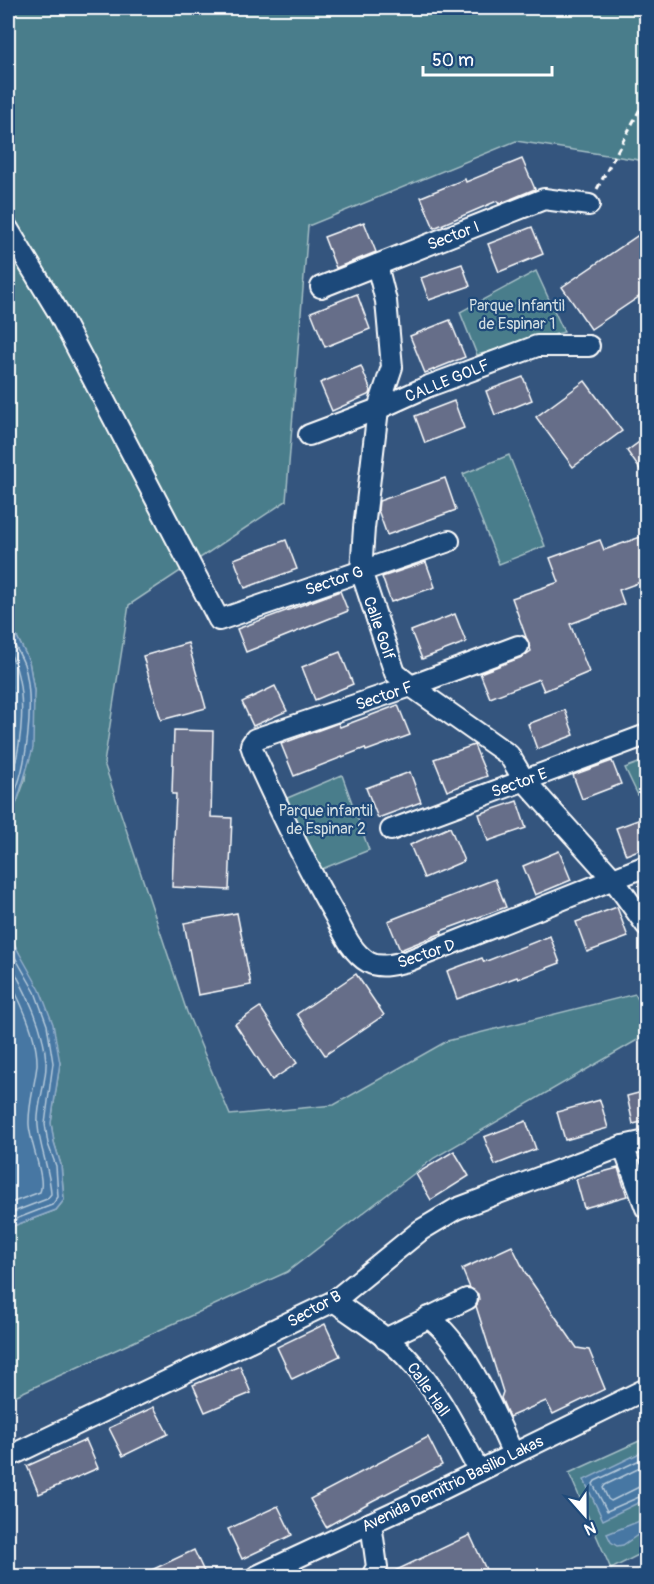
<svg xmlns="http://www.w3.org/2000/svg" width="654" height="1584" viewBox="0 0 654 1584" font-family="Pangolin,sans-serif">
<rect width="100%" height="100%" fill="#34557e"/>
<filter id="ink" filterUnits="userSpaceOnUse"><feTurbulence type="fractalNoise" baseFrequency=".0167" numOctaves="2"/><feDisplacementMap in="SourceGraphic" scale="12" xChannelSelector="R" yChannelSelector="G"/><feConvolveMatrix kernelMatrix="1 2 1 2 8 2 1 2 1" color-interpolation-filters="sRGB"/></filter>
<g filter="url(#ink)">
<g fill="#497d8b" stroke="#a4bec5" stroke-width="1.5">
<path d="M 8,8 L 646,8 L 646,169 L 639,160 L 516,141 L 308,226 L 286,501 L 129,605 L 104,763 L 187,1012 L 230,1115 L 334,1105 L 447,1041 L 635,994 L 646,1012 L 646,1035 L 434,1158 L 287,1272 L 8,1399 L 8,1228 L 56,1210 L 64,1200 L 61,1165 L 54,1142 L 51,1123 L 60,1063 L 19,953 L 8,933 L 8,817 L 17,802 L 25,780 L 34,691 L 29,661 L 17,637 L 8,635 Z"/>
<path d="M 536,271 L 564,332 L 477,355 L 460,312 Z"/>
<path d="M 509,455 L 545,546 L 499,564 L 463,474 Z"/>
<path d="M 646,760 L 646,812 L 625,768 Z"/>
<path d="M 342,775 L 369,850 L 317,871 L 285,799 Z"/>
<path d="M 646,1438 L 646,1551 L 611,1569 L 569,1473 Z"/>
</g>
<g fill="#4777a3" stroke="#91adc8" stroke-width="1.5">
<path d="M 8,635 L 17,637 L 29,661 L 34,691 L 33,748 L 17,802 L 8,817 Z"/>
<path d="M 8,933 L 40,990 L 53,1024 L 60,1063 L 51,1123 L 54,1142 L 61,1165 L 64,1200 L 56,1210 L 8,1228 Z"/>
<path d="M 646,1450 L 646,1499 L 603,1520 L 584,1480 Z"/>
<path d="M 642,1520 L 645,1530 L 623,1545 L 617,1546 L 611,1542 L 607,1534 Z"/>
</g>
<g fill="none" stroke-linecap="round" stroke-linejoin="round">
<g stroke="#b5c9da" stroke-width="1.5">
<path d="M 8,641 L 13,643 C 17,649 21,657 24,664 C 35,700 28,774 8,806"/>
<path d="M 8,649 C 30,688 22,748 8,789"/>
<path d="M 8,668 C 13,697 14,729 8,758"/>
<path d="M 8,945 L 35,992 L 47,1025 L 53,1063 L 45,1124 L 48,1144 L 56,1166 L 58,1197 L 52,1205 L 8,1222"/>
<path d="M 8,959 C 25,991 44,1025 46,1062 C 47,1083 36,1105 38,1126 C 40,1150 50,1170 51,1194 L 47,1199 L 8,1214"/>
<path d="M 8,978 C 21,1002 38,1037 37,1065 C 35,1085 28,1105 29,1125 C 30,1143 46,1179 40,1192 L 8,1204"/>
<path d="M 646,1457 L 595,1481 L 593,1484 L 607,1511 L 646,1494"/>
<path d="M 646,1465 L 605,1485 L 603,1488 L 608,1499 L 611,1501 L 639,1487 L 646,1486"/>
</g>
</g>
<g fill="#666e89" stroke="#fff" stroke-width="1.5">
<path d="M 522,159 L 535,189 L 499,204 L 497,201 L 434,228 L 421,197 L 465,179 L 466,182 Z"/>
<path d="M 364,222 L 376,252 L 336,268 L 324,237 Z"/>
<path d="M 532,227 L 543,254 L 499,272 L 488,244 Z"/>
<path d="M 646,230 L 646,292 L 591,329 L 562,287 Z"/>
<path d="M 462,264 L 470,286 L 429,300 L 421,278 Z"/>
<path d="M 357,294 L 370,329 L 325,347 L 311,312 Z"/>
<path d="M 450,320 L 465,357 L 425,373 L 410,336 Z"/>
<path d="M 361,366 L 371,391 L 370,394 L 332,411 L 320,383 Z"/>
<path d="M 523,377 L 532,400 L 495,415 L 486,391 Z"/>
<path d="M 585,381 L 622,431 L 573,467 L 536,417 Z"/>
<path d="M 454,401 L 464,428 L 425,443 L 415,416 Z"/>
<path d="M 646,437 L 646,478 L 627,451 Z"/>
<path d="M 445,478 L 456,510 L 387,535 L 378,510 L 379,501 Z"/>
<path d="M 646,535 L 646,580 L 619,590 L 624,604 L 570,624 L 589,672 L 544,691 L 539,679 L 490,698 L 480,673 L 522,657 L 531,651 L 512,598 L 559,582 L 550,558 L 600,540 L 604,550 Z"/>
<path d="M 286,540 L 297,569 L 245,588 L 234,559 Z"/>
<path d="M 426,562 L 435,587 L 391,602 L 382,577 Z"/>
<path d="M 340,591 L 348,611 L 246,652 L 237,629 Z"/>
<path d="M 455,614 L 466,642 L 422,659 L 411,631 Z"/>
<path d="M 188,643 L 206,708 L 161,720 L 143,656 Z"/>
<path d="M 340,652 L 353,684 L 315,700 L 302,667 Z"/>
<path d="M 275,686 L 287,711 L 253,726 L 242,702 Z"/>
<path d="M 398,705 L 410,735 L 366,751 L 365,748 L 294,776 L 281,744 L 338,723 L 340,727 Z"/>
<path d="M 565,710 L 574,735 L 537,749 L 528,724 Z"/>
<path d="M 174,730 L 213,731 L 211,817 L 232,818 L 229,890 L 172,887 L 176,794 L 172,794 Z"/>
<path d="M 474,745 L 487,776 L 447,791 L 434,759 Z"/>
<path d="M 612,761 L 621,784 L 582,799 L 573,775 Z"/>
<path d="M 410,772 L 421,802 L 378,818 L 366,788 Z"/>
<path d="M 517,801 L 526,828 L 488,841 L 479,814 Z"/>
<path d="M 646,817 L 646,847 L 626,855 L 616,828 Z"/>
<path d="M 450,827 L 464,861 L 424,878 L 410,845 Z"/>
<path d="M 559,851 L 571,880 L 535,895 L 523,866 Z"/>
<path d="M 495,879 L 506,907 L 441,931 L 442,933 L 400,950 L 388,921 Z"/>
<path d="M 617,907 L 628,937 L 587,952 L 576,922 Z"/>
<path d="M 237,913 L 251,985 L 198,995 L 184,923 Z"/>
<path d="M 550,936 L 560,963 L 518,979 L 517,977 L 457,999 L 447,971 L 482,958 L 484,962 Z"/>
<path d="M 356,974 L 384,1015 L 325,1055 L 297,1014 Z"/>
<path d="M 260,1007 L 297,1063 L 272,1080 L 235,1024 Z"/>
<path d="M 646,1091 L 646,1121 L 633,1124 L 627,1096 Z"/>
<path d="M 600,1100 L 608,1128 L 565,1140 L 557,1112 Z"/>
<path d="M 526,1121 L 536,1149 L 495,1165 L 484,1137 Z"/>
<path d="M 454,1151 L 469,1176 L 431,1200 L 416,1174 Z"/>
<path d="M 618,1168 L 627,1196 L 584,1208 L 576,1179 Z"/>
<path d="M 512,1246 L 526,1274 L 577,1348 L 589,1350 L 605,1389 L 553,1414 L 546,1401 L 509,1417 L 501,1398 L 503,1392 L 476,1306 L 479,1300 L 478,1294 L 470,1288 L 462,1269 Z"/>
<path d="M 325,1324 L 340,1356 L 292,1379 L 277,1347 Z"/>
<path d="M 240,1366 L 251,1393 L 205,1412 L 193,1385 Z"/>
<path d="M 154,1407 L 168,1434 L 123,1456 L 109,1428 Z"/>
<path d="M 428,1437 L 442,1465 L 372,1501 L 326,1527 L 310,1499 Z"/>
<path d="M 86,1440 L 98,1468 L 39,1494 L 27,1466 Z"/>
<path d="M 278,1506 L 292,1535 L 242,1559 L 228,1529 Z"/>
<path d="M 470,1535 L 489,1576 L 385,1576 L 386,1575 Z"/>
<path d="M 194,1550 L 206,1576 L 139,1576 Z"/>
</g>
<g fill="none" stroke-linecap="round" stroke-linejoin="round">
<defs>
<g id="minor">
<path d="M 8,229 L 57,310 L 219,620 L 449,541"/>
<path d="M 377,265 L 386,301 L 392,367 L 378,409 L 364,528 L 361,571 L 395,673 L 411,686 L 509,755 L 524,780 L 613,879 L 646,925"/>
<path d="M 321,287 L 544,199 L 589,205"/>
<path d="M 309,435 L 378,409 L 429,386 L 537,346 L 589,346"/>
<path d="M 518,646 L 411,686 L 255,739 L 251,745 L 254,754 C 279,809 304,862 334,914 C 343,931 351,952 368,962 C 380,969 395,964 408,961 L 646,866"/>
<path d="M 391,830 L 646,735"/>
<path d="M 623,1146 L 646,1208"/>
<path d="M 334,1301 C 359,1320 389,1337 410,1361 C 439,1392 458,1433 479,1471"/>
<path d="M 428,1317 C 466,1344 494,1412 513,1454"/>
<path d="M 385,1339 L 467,1299"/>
<path d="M 8,1457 L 334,1301 L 421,1230 L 456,1209 L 623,1146 L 646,1141"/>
<path d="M 371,1523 L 377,1567 L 372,1576"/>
<path d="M 257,1576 L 418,1501 L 646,1389"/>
</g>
</defs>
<use href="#minor" stroke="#fff" stroke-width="24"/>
<path stroke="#fff" stroke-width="3" stroke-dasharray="6 4.5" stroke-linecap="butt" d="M 597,189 L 646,98"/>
<use href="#minor" stroke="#1f4a7a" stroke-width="20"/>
</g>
</g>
<g text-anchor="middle" stroke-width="4.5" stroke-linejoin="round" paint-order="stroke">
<g font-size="16" fill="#fff" stroke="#1f4a7a">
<text transform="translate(453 235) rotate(-21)" y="6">Sector I</text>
<text transform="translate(447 380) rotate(-22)" y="6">CALLE GOLF</text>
<text transform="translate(334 580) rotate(-19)" y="6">Sector G</text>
<text transform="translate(380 628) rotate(71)" y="6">Calle Golf</text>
<text transform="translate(384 695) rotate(-19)" y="6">Sector F</text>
<text transform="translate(519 782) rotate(-20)" y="6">Sector E</text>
<text transform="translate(426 953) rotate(-19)" y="6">Sector D</text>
<text transform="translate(314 1308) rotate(-29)" y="6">Sector B</text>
<text transform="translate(429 1389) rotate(55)" y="6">Calle Hall</text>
<text transform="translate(452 1483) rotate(-26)" y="6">Avenida Demitrio Basilio Lakas</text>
</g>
<g font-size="16" fill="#d2dee2" stroke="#1f4a7a">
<text x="517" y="311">Parque Infantil<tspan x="517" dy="18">de Espinar 1</tspan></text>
<text x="326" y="816">Parque infantil<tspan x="326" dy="18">de Espinar 2</tspan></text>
</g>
</g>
<rect width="654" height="1584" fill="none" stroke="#1f4a7a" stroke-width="30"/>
<rect x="15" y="15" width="624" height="1554" fill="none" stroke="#fff" stroke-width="2" filter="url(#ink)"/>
<g transform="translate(585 1515) rotate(159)" stroke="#1f4a7a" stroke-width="4.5" paint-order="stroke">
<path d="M0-4.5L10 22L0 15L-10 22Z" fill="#ffffff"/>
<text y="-9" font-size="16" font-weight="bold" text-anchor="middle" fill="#ffffff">N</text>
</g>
<path d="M423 66v9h129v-9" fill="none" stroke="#ffffff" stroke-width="3"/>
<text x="432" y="66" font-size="18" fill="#ffffff" stroke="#1f4a7a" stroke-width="4.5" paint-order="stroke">50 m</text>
</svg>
